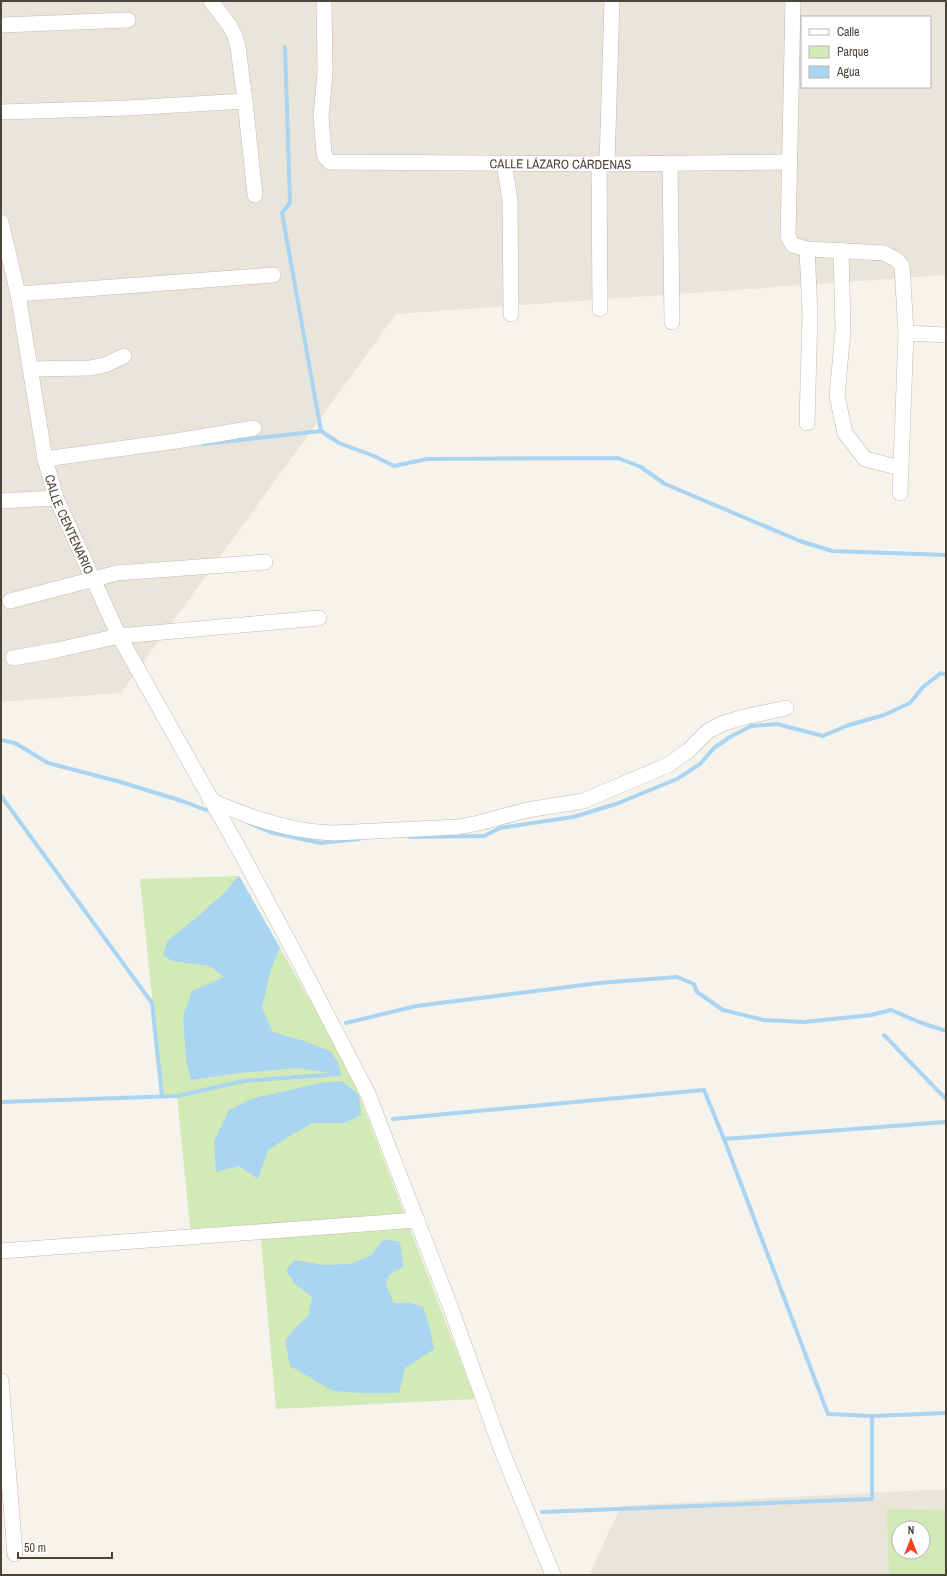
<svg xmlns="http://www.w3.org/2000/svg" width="947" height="1576" viewBox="0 0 947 1576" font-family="'Archivo Narrow',sans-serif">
<rect width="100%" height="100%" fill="#f6f3ec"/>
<g fill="#eae5da" fill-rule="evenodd">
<path d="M 1,1 L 946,1 L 946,275 L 396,314 L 121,693 L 1,702 ZM 802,17 L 930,17 L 930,87 L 802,87 Z"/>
<path d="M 946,1489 L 946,1575 L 589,1575 L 621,1506 ZM 899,1528 L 923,1528 L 923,1552 L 899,1552 Z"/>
</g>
<g fill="#d2eab5" fill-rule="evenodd">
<path d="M 239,876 L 349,1069 L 475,1399 L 276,1409 L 260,1229 L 191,1236 L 177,1096 L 162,1096 L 140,879 Z"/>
<path d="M 887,1509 L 946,1510 L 946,1575 L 889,1575 ZM 899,1528 L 923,1528 L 923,1552 L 899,1552 Z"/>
</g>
<g fill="#a9d4f2">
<path d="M 239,876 L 280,948 L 271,969 L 262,1008 L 273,1032 L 307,1042 L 332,1052 L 339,1074 L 297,1068 L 239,1073 L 191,1080 L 186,1060 L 183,1016 L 192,991 L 224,977 L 210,966 L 172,961 L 163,955 L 167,941 L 196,918 L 223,894 Z"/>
<path d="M 342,1081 L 359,1095 L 361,1115 L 345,1123 L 312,1123 L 288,1137 L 268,1150 L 258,1179 L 239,1166 L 216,1172 L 214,1141 L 229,1110 L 251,1099 L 320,1083 Z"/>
<path d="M 383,1239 L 400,1242 L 403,1261 L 403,1267 L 389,1275 L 386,1285 L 394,1303 L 410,1303 L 423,1307 L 430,1328 L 434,1349 L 405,1368 L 399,1393 L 361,1393 L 333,1391 L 290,1366 L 285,1341 L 294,1329 L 308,1316 L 312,1297 L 294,1283 L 286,1270 L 295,1260 L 324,1265 L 350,1264 L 372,1255 Z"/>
</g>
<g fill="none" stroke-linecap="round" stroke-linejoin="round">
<g stroke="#a9d4f2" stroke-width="4">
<path d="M 285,47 L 290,203 L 282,213 L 321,431"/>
<path d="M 203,444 L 321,431 L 339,443 L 374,456 L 394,466 L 427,459 L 618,458 L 641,467 L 665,484 L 800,541 L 832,551 L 946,555"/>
<path d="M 1,740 L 15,743 L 48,763 L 117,781 L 182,801 L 206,810"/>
<path d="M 1,796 L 152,1003 L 162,1096"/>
<path d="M 249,823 L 273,833 L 321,843 L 359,839"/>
<path d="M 410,837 L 484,836 L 500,828 L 573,817 L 616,804 L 677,779 L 700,764 L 714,748 L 730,737 L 751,726 L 777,724 L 823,736 L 846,726 L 884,715 L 910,703 L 923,687 L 941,673 L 946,675"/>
<path d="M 346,1023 L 416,1006 L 599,983 L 677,977 L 694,984 L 697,992 L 723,1010 L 764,1020 L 804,1022 L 871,1015 L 891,1010 L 919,1022 L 946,1031"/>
<path d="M 884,1035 L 946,1099"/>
<path d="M 1,1102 L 177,1096 L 244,1081 L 339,1074 L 335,1061"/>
<path d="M 393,1119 L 704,1090 L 724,1139 L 828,1414 L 872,1416"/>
<path d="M 724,1139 L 946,1122"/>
<path d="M 542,1512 L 872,1499 L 872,1416 L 946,1413"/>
</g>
<defs>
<g id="minor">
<path d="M 211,1 L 230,26 L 234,34 L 238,47 L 245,101 L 255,195"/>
<path id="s1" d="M 324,1 L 325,73 L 321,117 L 324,152 L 325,157 L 330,162 L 607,164 L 789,162"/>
<path d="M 793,1 L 788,237 L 793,245 L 807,249 L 884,253 L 897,260 L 902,266 L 906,333 L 900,493"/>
<path d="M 1,25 L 128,20"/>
<path d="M 1,112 L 127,108 L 245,101"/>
<path d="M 504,163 L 510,200 L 511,314"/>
<path d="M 599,163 L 600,309"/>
<path d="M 670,163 L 672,322"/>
<path d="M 607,164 L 612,1"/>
<path id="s2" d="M 1,222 L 18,294 L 45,459 L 56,498 L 119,636 L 240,851 L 299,961 L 368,1094 L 450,1306 L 502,1451 L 553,1575"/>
<path d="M 807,249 L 810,314 L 807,423"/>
<path d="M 841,250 L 843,330 L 837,396 L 845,433 L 865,459 L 901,468"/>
<path d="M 18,294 L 273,275"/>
<path d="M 906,333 L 946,335"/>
<path d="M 30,369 L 90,368 L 105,365 L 124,356"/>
<path d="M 45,459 L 176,441 L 254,428"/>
<path d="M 1,501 L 56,498"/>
<path d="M 10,601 L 117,573 L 265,562"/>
<path d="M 13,658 L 57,650 L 119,636 L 319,618"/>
<path d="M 210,800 C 250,818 291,832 334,833 L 458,827 L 479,823 L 527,810 L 583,801 L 668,765 L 688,751 L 708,731 L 724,723 L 744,717 L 786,708"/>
<path d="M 1,1251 L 417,1220"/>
<path d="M 1,1381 L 15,1554"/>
</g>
</defs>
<use href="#minor" stroke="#c2bbae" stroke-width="16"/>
<use href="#minor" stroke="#fff" stroke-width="15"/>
</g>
<g text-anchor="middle" stroke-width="3.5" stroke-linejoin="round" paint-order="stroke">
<g font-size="13" fill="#4b4439" stroke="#fff">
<text dy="5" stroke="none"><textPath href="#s1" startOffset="394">CALLE LÁZARO CÁRDENAS</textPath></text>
<text dy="5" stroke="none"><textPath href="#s2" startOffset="311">CALLE CENTENARIO</textPath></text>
</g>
</g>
<rect width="947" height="1576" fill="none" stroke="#4b4439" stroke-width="4"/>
<rect x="801" y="16" width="130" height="72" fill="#ffffff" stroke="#b7b4b0"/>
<rect x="809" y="29" width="20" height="6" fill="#ffffff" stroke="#b7b4b0"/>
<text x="837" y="36" font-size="12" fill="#4b4439">Calle</text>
<rect x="809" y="46" width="20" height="12" fill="#d2eab5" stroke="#b7b4b0"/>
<text x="837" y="56" font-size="12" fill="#4b4439">Parque</text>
<rect x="809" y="66" width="20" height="12" fill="#a9d4f2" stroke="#b7b4b0"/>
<text x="837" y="76" font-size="12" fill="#4b4439">Agua</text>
<g transform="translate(911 1540)"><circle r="19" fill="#ffffff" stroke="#b7b4b0"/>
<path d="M0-3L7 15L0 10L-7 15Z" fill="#fc3f1d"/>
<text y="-6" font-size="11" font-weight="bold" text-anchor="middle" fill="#4b4439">N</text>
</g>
<path d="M18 1552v6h94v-6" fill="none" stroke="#4b4439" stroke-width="2"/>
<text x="24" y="1552" font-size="12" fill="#4b4439" stroke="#ffffff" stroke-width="3" paint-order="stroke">50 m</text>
</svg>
